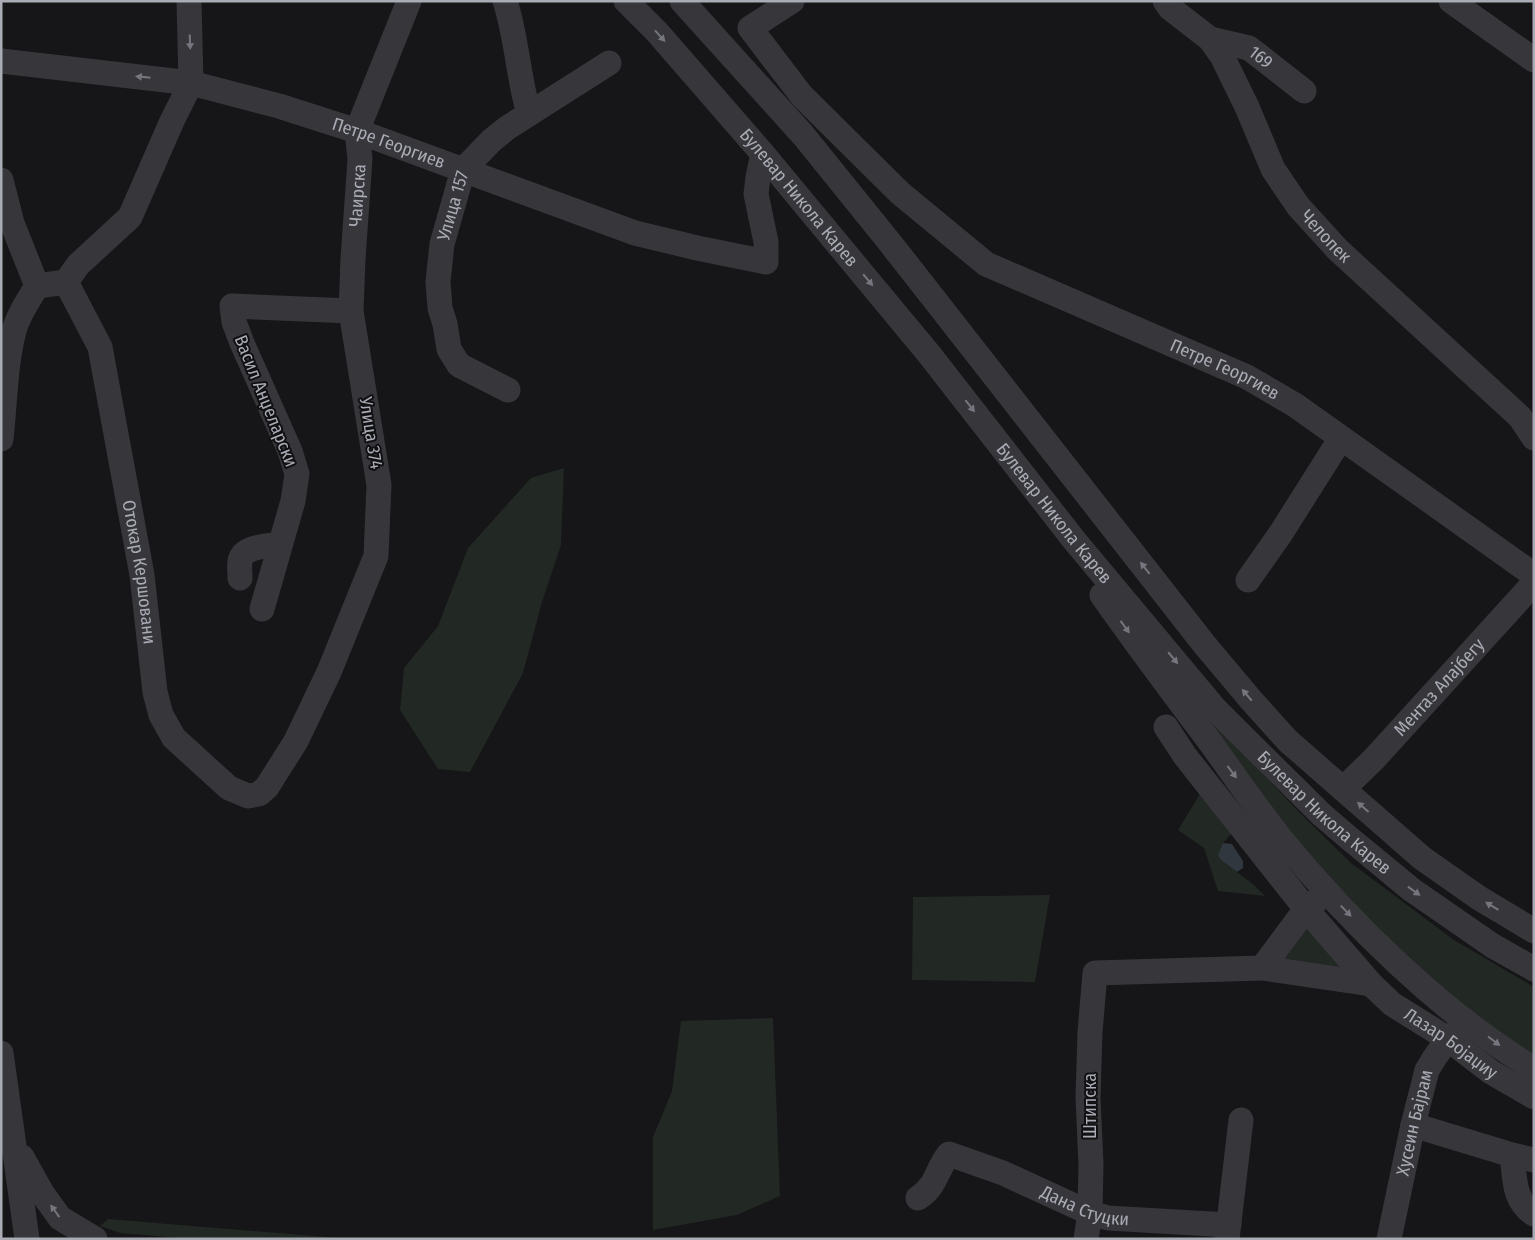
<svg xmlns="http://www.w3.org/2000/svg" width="1535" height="1240" viewBox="0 0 1535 1240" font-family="'Fira Sans Condensed',sans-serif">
<rect width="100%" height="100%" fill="#161517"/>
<g fill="#222823">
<path d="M 564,468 L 561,545 L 542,602 L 523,673 L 470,772 L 438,769 L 400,710 L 404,668 L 438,626 L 468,548 L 531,478 Z"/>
<path d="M 1195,703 L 1303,816 L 1351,863 L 1454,940 L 1534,987 L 1534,1060 L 1413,966 L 1321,870 L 1242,775 Z"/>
<path d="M 1201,792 L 1232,833 L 1223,843 L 1221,860 L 1254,885 L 1265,896 L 1218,891 L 1204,848 L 1178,830 Z"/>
<path d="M 1050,895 L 1035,982 L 912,980 L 913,897 Z"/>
<path d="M 1307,917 L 1360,978 L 1270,965 Z"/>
<path d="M 773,1018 L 780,1196 L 737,1215 L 653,1230 L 653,1137 L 672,1091 L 681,1021 Z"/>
<path d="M 108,1219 L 351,1239 L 192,1239 L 120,1233 L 100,1226 Z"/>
</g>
<path fill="#30373e" d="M 1223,843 L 1232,844 L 1243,861 L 1243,868 L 1237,872 L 1221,860 L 1218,855 Z"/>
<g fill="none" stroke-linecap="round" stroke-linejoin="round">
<g stroke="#37373b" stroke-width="25">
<path d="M 505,1 C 517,38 518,77 529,114"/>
<path id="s1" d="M 626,1 L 657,32 L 763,154 L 929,354 L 1074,540 L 1216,710 L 1322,815 L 1349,838 L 1412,890 L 1493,946 L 1534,969"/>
<path d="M 682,1 L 803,135 L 891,244 L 1204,644 L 1251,700 L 1288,741 L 1343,789 L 1422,858 L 1479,898 L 1534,931"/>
<path id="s2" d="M 792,1 L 750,28 L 802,96 L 900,193 L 986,264 L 1247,377 L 1295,405 L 1534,575"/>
<path id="s3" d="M 1165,1 L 1170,8 L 1210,39 L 1222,56 L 1247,107 L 1273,169 L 1298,206 L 1337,249 L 1520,417 L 1534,438"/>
<path d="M 1451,1 L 1534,60"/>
<path id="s4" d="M 1210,39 L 1249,48 L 1304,91"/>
<path id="s5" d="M 1,61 L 191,83 L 279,106 L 357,131 L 635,233 L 697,248 L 766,262 L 766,242 L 756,194 L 758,177 L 763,154"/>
<path d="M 1,180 L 12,223 L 37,286"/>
<path id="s6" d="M 66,282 L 100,347 L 142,575 L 155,692 L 161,715 L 174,738 L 229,788 L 248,796 L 259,794 L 267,787 L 296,741 L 329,672 L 376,556 L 379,485 L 351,311 L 353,259 L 360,159 L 357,131 L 409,1"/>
<path d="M 66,282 L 78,265 L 130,217 L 172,121 L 191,83 L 189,1"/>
<path id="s7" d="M 508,390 L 459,365 L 449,349 L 445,324 L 440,308 L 438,282 L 442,244 L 463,170 L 491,141 L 507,128 L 609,63"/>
<path d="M 1,439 C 5,404 5,365 14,331 C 18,315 28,301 37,286 L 66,282"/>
<path d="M 240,578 C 240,573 239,566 240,561 C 243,546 268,546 280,544"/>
<path d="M 1248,580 L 1281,533 L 1341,438"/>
<path d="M 1102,595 C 1137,645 1174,694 1210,742 C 1234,775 1257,809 1282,840 C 1350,923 1442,1013 1534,1069"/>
<path d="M 262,609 L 293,501 L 297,474 L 290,451 L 242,343 L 234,322 L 232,306 L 351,311"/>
<path id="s8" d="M 1166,727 L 1185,756 L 1306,909 L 1371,984 L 1392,1004 L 1448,1039 L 1491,1072 L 1534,1097"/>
<path id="s9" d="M 1343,789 L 1374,759 L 1534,583"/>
<path d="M 1262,968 L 1371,984"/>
<path d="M 1,1053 L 27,1239"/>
<path d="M 1413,1125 L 1512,1155 L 1534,1160"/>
<path d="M 1512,1155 C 1515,1178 1513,1201 1534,1214"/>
<path d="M 22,1157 L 42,1193 L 60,1218 L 95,1239"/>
<path id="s10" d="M 918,1198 C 937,1186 936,1170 949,1154 L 1003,1173 L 1090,1213 L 1108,1218 L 1229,1225"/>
<path d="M 1086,1239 L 1090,1213 L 1091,1164 L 1088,1098 L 1090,1032 L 1095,973 L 1262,968 L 1306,909 L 1327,892"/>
<path d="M 1227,1239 L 1241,1120"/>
<path id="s11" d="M 1389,1239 L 1413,1125 L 1427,1070 L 1435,1057 L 1448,1039 L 1461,1028"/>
</g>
</g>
<defs><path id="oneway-solid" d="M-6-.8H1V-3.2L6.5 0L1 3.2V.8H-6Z" transform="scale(1.25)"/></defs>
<g fill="#76777e">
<use href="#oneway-solid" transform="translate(660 36) rotate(48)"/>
<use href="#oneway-solid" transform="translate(190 42) rotate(88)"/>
<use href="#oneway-solid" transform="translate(143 77) rotate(-174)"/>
<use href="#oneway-solid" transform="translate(868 280) rotate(50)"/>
<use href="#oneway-solid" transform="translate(970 406) rotate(52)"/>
<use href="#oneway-solid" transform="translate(1145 568) rotate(-128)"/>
<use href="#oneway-solid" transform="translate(1125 627) rotate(54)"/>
<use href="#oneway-solid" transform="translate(1173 658) rotate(50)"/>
<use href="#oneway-solid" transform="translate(1247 695) rotate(-130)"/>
<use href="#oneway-solid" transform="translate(1232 772) rotate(53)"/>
<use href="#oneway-solid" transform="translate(1363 807) rotate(-139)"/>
<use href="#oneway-solid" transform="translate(1414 891) rotate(36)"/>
<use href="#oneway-solid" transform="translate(1492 906) rotate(-149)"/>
<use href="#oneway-solid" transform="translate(1346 911) rotate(46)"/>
<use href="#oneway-solid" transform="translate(1494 1041) rotate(37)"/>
<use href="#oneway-solid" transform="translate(55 1211) rotate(-126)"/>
</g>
<g text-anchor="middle" stroke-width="4" stroke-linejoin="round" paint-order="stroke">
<g font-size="18" fill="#a9abb5" stroke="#111012">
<text dy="6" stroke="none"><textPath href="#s4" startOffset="55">169</textPath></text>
<text dy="6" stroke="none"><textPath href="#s5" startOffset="398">Петре Георгиев</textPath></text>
<text dy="6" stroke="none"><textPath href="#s6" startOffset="1209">Чаирска</textPath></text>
<text dy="6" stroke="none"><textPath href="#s1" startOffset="262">Булевар Никола Карев</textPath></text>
<text dy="6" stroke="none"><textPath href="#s7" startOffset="220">Улица 157</textPath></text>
<text dy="6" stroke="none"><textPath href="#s3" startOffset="290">Челопек</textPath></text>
<text dy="6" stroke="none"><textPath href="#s2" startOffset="646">Петре Георгиев</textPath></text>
<text transform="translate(266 401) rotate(68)" y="6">Васил Анџеларски</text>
<text transform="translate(371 433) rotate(81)" y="6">Улица 374</text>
<text dy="6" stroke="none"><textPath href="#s1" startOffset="668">Булевар Никола Карев</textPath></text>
<text dy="6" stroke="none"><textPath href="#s6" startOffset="302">Отокар Кершовани</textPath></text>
<text dy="6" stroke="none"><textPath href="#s9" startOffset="140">Ментаз Алајбегу</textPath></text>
<text dy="6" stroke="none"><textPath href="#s1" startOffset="1072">Булевар Никола Карев</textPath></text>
<text dy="6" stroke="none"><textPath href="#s8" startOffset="429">Лазар Бојаџиу</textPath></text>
<text transform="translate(1090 1106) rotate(-90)" y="6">Штипска</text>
<text dy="6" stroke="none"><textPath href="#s11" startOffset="119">Хусеин Бајрам</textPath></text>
<text dy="6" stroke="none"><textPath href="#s10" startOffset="201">Дана Стуцки</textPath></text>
</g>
</g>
<rect width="1535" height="1240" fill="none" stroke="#a9abb5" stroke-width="5"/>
</svg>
